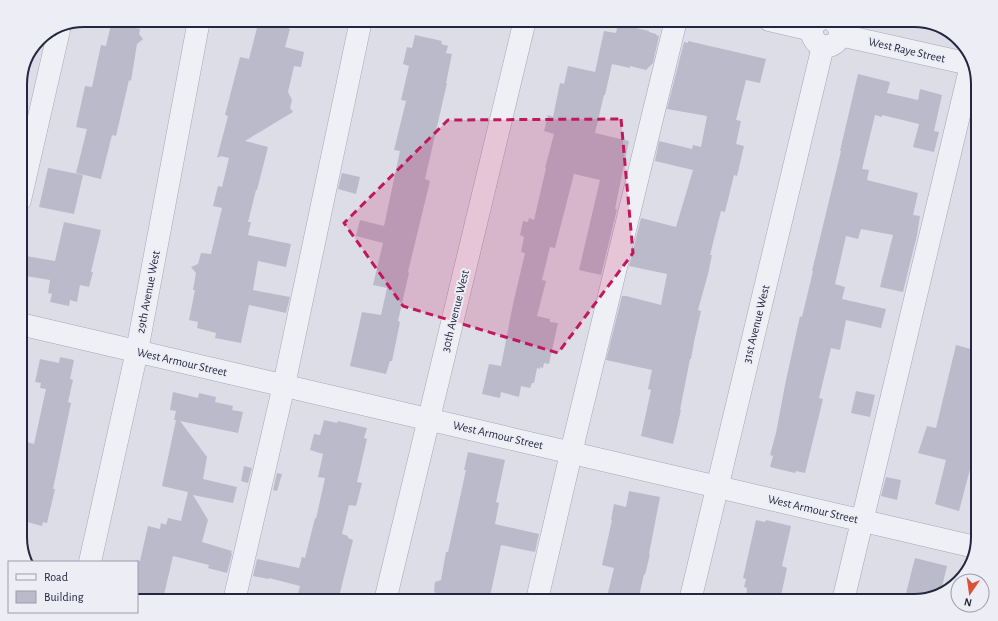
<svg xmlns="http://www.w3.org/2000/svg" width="998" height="621" viewBox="0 0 998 621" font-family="'Alegreya Sans',sans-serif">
<rect width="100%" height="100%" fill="#dddde8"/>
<g fill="#babacb">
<path d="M 112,20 L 133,20 L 131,27 L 140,29 L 139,34 L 143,39 L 137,44 L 131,81 L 129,80 L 116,136 L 112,135 L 101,179 L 76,173 L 87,129 L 76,127 L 85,86 L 92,87 L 101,45 L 106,46 Z"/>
<path d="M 259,20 L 290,20 L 288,28 L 290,29 L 285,47 L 304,52 L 301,67 L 294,66 L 288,92 L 292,100 L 290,108 L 293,112 L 245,141 L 268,147 L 257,190 L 256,190 L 248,222 L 251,222 L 248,235 L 291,244 L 286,267 L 258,261 L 253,290 L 290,297 L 286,313 L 249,305 L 241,343 L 215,338 L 216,333 L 197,328 L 198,322 L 189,320 L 195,290 L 193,290 L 196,273 L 191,267 L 198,264 L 201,253 L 211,254 L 222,208 L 213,206 L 218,186 L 222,187 L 229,158 L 221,156 L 217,158 L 228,116 L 225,115 L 240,57 L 249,59 Z"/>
<path d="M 618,24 L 649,31 L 649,32 L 656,34 L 656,35 L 659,36 L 653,63 L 646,70 L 630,66 L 630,68 L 612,64 L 605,95 L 604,95 L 595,133 L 629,141 L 615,209 L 617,209 L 601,275 L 579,270 L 600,180 L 574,174 L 555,248 L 550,247 L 542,280 L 546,281 L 537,316 L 550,319 L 550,322 L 558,323 L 549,364 L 544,363 L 543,368 L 540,367 L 540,369 L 537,368 L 534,383 L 532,383 L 530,388 L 521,386 L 519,397 L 501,392 L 500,398 L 482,394 L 489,364 L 501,366 L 513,304 L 525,253 L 521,252 L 524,237 L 520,235 L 523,221 L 528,222 L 529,218 L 534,220 L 546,168 L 545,168 L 554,134 L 544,131 L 548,115 L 553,117 L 560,83 L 564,84 L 568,66 L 595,72 L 604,31 L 616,33 Z"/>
<path d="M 415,35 L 442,41 L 441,44 L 448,46 L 446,53 L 452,54 L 446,83 L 447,83 L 425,179 L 430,181 L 408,272 L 409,273 L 398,321 L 400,322 L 396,342 L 392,361 L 390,361 L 386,374 L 350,366 L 362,312 L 381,315 L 387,288 L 373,285 L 383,243 L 356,236 L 360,220 L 384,226 L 400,151 L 394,150 L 406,101 L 401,100 L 409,66 L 403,64 L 407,47 L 412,48 Z"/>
<path d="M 688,41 L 766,59 L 760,83 L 746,80 L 736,120 L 741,121 L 736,144 L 744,146 L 737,176 L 734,175 L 725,212 L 721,211 L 710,255 L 712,255 L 708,274 L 698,310 L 701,311 L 694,342 L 691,359 L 690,359 L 680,410 L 681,410 L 673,444 L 641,436 L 651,390 L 648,389 L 652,370 L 606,360 L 622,296 L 626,296 L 661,305 L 667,274 L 629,266 L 641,218 L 676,227 L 693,170 L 655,161 L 659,141 L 692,149 L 693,145 L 701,147 L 707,116 L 667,109 L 684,42 L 688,43 Z"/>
<path d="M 858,74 L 890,82 L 887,93 L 918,100 L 920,89 L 942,95 L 934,131 L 939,132 L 934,152 L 913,147 L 919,124 L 882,115 L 882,117 L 875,115 L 862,169 L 869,170 L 867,180 L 918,193 L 913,215 L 920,216 L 917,235 L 903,292 L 880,287 L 893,235 L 861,229 L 858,239 L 846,236 L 835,284 L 845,287 L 842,299 L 886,309 L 881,328 L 846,320 L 840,350 L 831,348 L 819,398 L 823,399 L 805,473 L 796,471 L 795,473 L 770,467 L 773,456 L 770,455 L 776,433 L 785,385 L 800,316 L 802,317 L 813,271 L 812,271 L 841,151 L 840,151 Z"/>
<path d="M 48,168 L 83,175 L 74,214 L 39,207 Z"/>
<path d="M 342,173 L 360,177 L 356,194 L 338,189 Z"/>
<path d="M 64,222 L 101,230 L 91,272 L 93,272 L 89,287 L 80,285 L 77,302 L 70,300 L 69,306 L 50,302 L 52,294 L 48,293 L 50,280 L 20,275 L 20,255 L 55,261 Z"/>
<path d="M 956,345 L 978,351 L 978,439 L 959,511 L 935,504 L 946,460 L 918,453 L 927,426 L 936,428 Z"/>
<path d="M 60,357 L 74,360 L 70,379 L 73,380 L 68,402 L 71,403 L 53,489 L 55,489 L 47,523 L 43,522 L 42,526 L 20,520 L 20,473 L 27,442 L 34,444 L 46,389 L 40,388 L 41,383 L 35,382 L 40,359 L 59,363 Z"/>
<path d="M 856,391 L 875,395 L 870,417 L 851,413 Z"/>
<path d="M 173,392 L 198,398 L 199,393 L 216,397 L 215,402 L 233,406 L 232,410 L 243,412 L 238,433 L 180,421 L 207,457 L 203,479 L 237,487 L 233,503 L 193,495 L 208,520 L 202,542 L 232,551 L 231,553 L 232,554 L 227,573 L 208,568 L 209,565 L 173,556 L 163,599 L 157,598 L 156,601 L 137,596 L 137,560 L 140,561 L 148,526 L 160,529 L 161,523 L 166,525 L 168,518 L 181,521 L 188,492 L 162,486 L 176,420 L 174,420 L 176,411 L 170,410 Z"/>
<path d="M 324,420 L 337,423 L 338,421 L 367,428 L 364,438 L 367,439 L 357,482 L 362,483 L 356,506 L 349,505 L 342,534 L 348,536 L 348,538 L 353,540 L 338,601 L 296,601 L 300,586 L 269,578 L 269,579 L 253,576 L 257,559 L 299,568 L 302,557 L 305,558 L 315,518 L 316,519 L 325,478 L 318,477 L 323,454 L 310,450 L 314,434 L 320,435 Z"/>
<path d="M 468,452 L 505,460 L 496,502 L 499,503 L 495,524 L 539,534 L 535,552 L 501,545 L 489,601 L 433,601 L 435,592 L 434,591 L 435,582 L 441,580 L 446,552 L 448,552 L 466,470 L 464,470 Z"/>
<path d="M 244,466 L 252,468 L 248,483 L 241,481 Z"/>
<path d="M 277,473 L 282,474 L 277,491 L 273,490 Z"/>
<path d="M 886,477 L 901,480 L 897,500 L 881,496 Z"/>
<path d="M 629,491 L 660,497 L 649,554 L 650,554 L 645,575 L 644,574 L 638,601 L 606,601 L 614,568 L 602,565 L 612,520 L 611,520 L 614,504 L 626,507 Z"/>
<path d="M 756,520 L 765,522 L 766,520 L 791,526 L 782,566 L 787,568 L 781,596 L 765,593 L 764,601 L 746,597 L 747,588 L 744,587 L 746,579 L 743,578 Z"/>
<path d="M 915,558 L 947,566 L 941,591 L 938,590 L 938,595 L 915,601 L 904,601 Z"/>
</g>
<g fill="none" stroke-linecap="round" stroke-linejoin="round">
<defs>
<g id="minor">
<path d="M 769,20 L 812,30"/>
<path d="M 819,20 C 802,31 819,55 835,43 C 838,41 840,37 840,33 C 840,27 837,23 832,20"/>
<path d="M 840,35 L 974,65"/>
<path d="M 20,200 L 59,30"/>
<path d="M 20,324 L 975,547"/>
<path d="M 90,562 L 137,351 L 199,20"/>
<path d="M 539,591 L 576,432 L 676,20"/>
<path d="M 234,601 L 284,385 L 361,20"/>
<path d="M 385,601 L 525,20"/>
<path d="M 690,601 L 823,46"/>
<path d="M 843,601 L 972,61"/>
</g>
</defs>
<use href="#minor" stroke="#a6a6b5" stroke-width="23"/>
<use href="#minor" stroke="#eff0f6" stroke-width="22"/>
</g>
<path fill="#c2185b" fill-opacity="0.2" stroke="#c2185b" stroke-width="3" stroke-dasharray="8 5" stroke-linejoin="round" d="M 621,119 L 633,253 L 558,353 L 403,306 L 344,223 L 448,120 Z"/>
<g text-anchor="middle" stroke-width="4" stroke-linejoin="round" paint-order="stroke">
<g font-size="12" fill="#25263f" stroke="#ecedf5">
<text transform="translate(907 50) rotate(13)" y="4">West Raye Street</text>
<text transform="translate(148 292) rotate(-79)" y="4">29th Avenue West</text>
<text transform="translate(455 311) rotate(-76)" y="4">30th Avenue West</text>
<text transform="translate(756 324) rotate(-76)" y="4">31st Avenue West</text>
<text transform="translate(182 362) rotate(13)" y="4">West Armour Street</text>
<text transform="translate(498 435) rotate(13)" y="4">West Armour Street</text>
<text transform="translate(813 509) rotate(13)" y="4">West Armour Street</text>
</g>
</g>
<path d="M0 0H998V621H0ZM84 27H914A57 57 0 0 1 971 84V537A57 57 0 0 1 914 594H84A57 57 0 0 1 27 537V84A57 57 0 0 1 84 27Z" fill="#ecedf5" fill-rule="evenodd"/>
<path fill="none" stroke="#25263f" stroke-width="2" d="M84 27H914A57 57 0 0 1 971 84V537A57 57 0 0 1 914 594H84A57 57 0 0 1 27 537V84A57 57 0 0 1 84 27Z"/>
<rect x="8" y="561" width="130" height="52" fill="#ecedf5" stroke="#9c9dac"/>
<rect x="16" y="574" width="20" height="6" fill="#eff0f6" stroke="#9c9dac"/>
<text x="44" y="581" font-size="12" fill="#25263f">Road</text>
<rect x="16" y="591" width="20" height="12" fill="#babacb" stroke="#9c9dac"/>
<text x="44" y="601" font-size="12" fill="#25263f">Building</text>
<g transform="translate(970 593) rotate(193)"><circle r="19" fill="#ecedf5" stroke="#9c9dac"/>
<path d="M0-3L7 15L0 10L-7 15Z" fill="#d65438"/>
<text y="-6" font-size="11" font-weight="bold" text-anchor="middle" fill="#25263f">N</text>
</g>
</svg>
